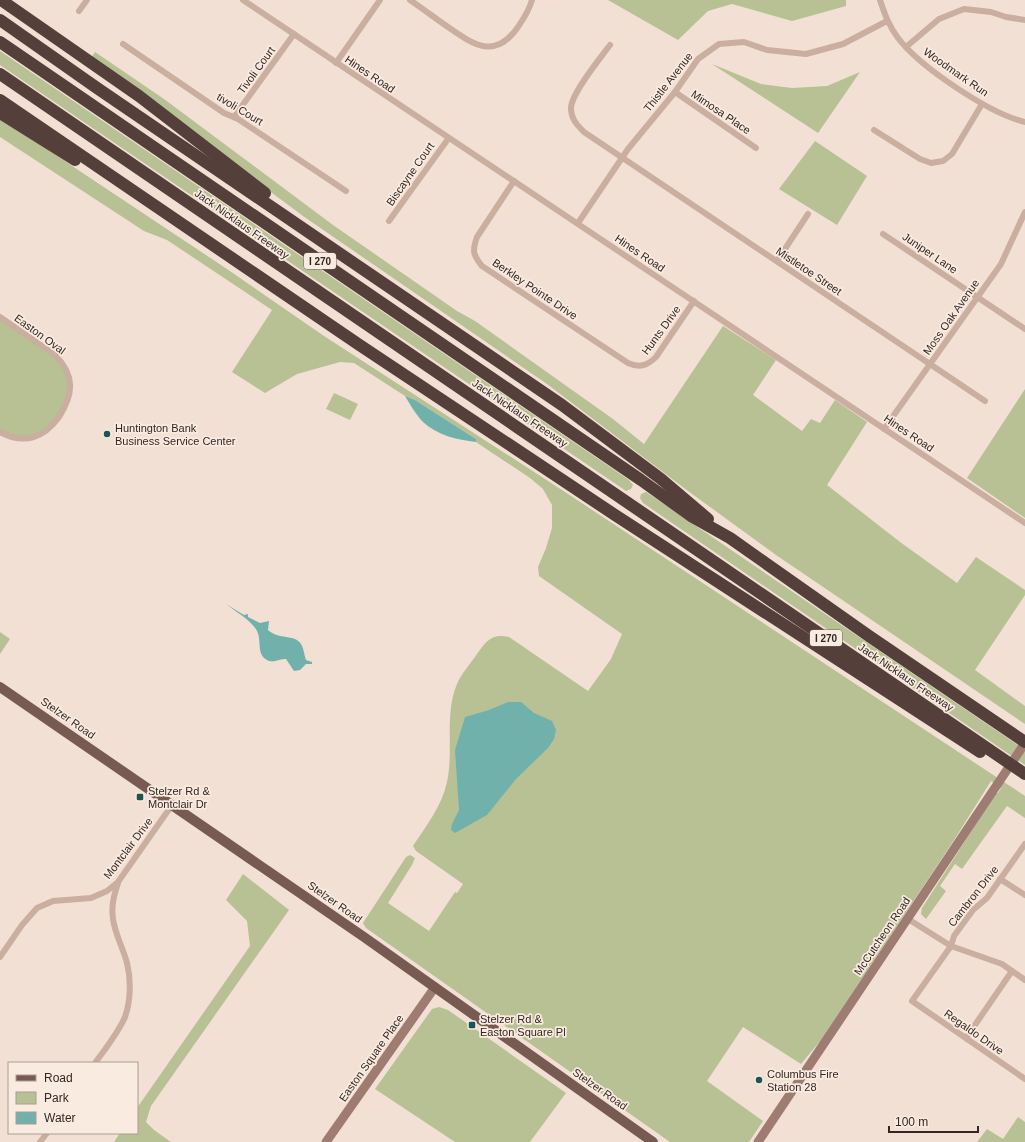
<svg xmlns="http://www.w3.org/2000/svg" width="1025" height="1142" viewBox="0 0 1025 1142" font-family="Helvetica,sans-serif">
<rect width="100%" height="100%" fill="#f2e0d4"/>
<g fill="#b7c194">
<path d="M 608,0 L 846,0 L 846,6 L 792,21 L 732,4 L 708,11 L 678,40 Z"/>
<path d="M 0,51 L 629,480 L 633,485 L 631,489 L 626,491 L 0,65 Z"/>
<path d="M 95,52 L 164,99 L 333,225 L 457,311 L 475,321 L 613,419 L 644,444 L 723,326 L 776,360 L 753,395 L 802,431 L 811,419 L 820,423 L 835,400 L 867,422 L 827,485 L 900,542 L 957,583 L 976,557 L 1025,590 L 1025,595 L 975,670 L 1025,706 L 1025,724 L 776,555 L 688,491 L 547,384 L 303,216 L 91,58 Z"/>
<path d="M 712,64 L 761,84 L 792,88 L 827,86 L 860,72 L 818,133 Z"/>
<path d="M 0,118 L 224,267 L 324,336 L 565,492 L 1025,796 L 1025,818 L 1007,806 L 962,869 L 955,864 L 940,886 L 946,891 L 926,919 L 921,914 L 922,908 L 996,793 L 998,793 L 1001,788 L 991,781 L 954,840 L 821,1040 L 801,1064 L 743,1027 L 707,1081 L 763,1121 L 749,1142 L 670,1142 L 366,928 L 363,923 L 406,857 L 410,855 L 415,858 L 412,865 L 388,903 L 429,931 L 455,892 L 457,893 L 463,884 L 416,851 L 413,846 C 426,826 442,806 447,782 C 454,750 444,715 457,684 C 461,674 471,663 477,654 C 486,641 492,633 509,637 L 588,691 L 611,659 L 622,634 L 539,576 L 538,567 L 546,548 L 552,528 L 552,505 L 543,489 L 530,478 L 476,442 L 476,439 L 415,400 L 405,396 L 354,363 L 340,362 L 297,374 L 265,393 L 232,372 L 272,310 L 167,240 L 144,231 L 0,137 Z"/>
<path d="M 815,141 L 867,176 L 837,225 L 779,189 Z"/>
<path d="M 0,317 L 62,362 L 70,389 L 53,426 L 28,438 L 0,432 Z"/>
<path d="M 1025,389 L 1025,518 L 967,478 Z"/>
<path d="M 334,393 L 358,404 L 350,420 L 326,409 Z"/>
<path d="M 646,492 L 1025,750 L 1025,765 L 643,503 L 640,498 L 641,494 Z"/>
<path d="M 0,632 L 10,639 L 0,654 Z"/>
<path d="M 243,874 L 289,910 L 151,1106 L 146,1122 L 154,1130 L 171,1142 L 114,1142 L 120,1133 L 137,1133 L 137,1108 L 250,946 L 247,921 L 226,900 Z"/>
<path d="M 439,1007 L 448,1010 L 566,1093 L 530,1142 L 455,1142 L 375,1089 L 432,1009 Z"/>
<path d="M 1018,1117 L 1025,1122 L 1025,1142 L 977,1142 L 987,1129 L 1003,1139 Z"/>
</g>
<g fill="#71b1ac">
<path d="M 405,396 L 415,400 L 476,439 L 476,442 C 457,440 437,435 423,422 C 416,415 410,404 405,396 Z"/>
<path d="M 226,604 L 244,615 L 248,614 L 248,617 L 260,623 L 269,621 L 268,630 C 279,640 295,634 301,644 C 304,649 304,654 306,660 L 312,662 L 312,664 L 306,664 L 300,670 L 294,671 L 286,659 C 279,658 274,664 267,660 C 256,654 262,641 257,631 C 252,621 235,611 226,604 Z"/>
<path d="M 508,702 L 521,702 L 534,713 L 552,721 L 556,730 L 554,739 L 548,748 L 516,779 L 487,815 L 455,833 L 451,830 L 452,824 L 459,810 L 455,750 L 465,717 L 489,710 Z"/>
</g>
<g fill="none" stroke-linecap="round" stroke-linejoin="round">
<g stroke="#caaea0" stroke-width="6">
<path d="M 243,0 L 1025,523"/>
<path d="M 410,0 C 423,9 435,18 448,27 C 474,45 495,60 518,27 C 524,18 529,11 532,0"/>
<path d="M 880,0 C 885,15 889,26 898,38 C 920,67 990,114 1025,122"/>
<path d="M 79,11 L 87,0"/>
<path d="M 123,44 L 224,113 L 238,119 L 346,191"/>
<path d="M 610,45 C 601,57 571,94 571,108 C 571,119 577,125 584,132 L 985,401"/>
<path d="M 906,47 L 939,19 L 964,9 L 991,12 L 1006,17 L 1025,20"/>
<path d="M 336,63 L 380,0"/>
<path d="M 675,92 L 756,148"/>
<path d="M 234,117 L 294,34"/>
<path d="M 874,130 L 920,159 L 931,163 L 943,161 L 952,154 L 982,104"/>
<path d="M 514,181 L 477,237 C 472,251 473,255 482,266 L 628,363 C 639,368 647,366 656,357 L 694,301"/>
<path d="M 389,221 L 448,139"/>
<path d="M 578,223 L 628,149 L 675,92 L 698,59 L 719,44 L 744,42 L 767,50 L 806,54 L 843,44 L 887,21"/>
<path d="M 883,234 L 1025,329"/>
<path d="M 777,261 L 808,214"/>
<path d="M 0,317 L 55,355 C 75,375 74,394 59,417 C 44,438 24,445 0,432"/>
<path d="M 884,429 L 1001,264 L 1025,212"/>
<path d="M 1025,844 L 987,898 L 973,910 L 954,936 L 951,946 L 912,1001 L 1025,1079"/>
<path d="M 1000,879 L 1025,895"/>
<path d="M 908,919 L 951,946 L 1002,964 L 1025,980"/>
<path d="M 0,957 L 22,925 L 37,908 L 53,901 L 91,898 L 107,891 L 118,882 L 172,805"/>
<path d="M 966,1038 L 1012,971"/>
<path d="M 95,1063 C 106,1048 118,1033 125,1017 C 131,1000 131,979 127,963 C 123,948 115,934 113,919 C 111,906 114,895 118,883"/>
<path d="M 40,1142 L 47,1133"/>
</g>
<g stroke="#9e7c71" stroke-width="9">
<path d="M 326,1142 L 435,987"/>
<path d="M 758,1142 L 1025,743"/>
</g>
<path stroke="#775b53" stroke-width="10" d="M 0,687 L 364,937 L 653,1142"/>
<g stroke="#553f3a" stroke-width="12">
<path d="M 1,0 L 139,96 L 265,193"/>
<path d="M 0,20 L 97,88 L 562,405 L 661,479 L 708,519"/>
<path d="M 0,42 L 641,480 L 691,516 L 730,538 L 869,636 L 1025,742"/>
<path d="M 0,74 L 1025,774"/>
<path d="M 0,100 L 358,344 L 615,515 L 980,752"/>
<path d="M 0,113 L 75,160"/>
</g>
</g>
<g fill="#175754" stroke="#faebe0" stroke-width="1.5">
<circle cx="107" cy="434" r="4"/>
<rect x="136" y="793" width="8" height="8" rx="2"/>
<rect x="468" y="1021" width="8" height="8" rx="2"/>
<circle cx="759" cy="1080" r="4"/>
</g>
<g text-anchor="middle" stroke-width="3.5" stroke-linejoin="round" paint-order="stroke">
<g fill="#faebe0" stroke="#6f625c" stroke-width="1">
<rect x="304" y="253" width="32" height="16" rx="3"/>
<rect x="810" y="630" width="32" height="16" rx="3"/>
</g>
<g font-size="10" font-weight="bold" fill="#332724">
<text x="320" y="265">I 270</text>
<text x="826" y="642">I 270</text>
</g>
<g font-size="11" fill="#332724" stroke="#faebe0">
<text transform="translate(256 70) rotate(-54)" y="4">Tivoli Court</text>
<text transform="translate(956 72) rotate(35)" y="4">Woodmark Run</text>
<text transform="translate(370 74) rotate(34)" y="4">Hines Road</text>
<text transform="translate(668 82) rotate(-52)" y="4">Thistle Avenue</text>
<text transform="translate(240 109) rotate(31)" y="4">tivoli Court</text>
<text transform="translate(721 112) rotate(34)" y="4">Mimosa Place</text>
<text transform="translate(410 174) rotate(-55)" y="4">Biscayne Court</text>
<text transform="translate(242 224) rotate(35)" y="4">Jack Nicklaus Freeway</text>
<text transform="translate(640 253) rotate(34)" y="4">Hines Road</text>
<text transform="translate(930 253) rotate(34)" y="4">Juniper Lane</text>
<text transform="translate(809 271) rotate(34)" y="4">Mistletoe Street</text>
<text transform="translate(535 289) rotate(34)" y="4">Berkley Pointe Drive</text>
<text transform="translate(951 317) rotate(-55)" y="4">Moss Oak Avenue</text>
<text transform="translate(661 330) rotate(-54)" y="4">Hunts Drive</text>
<text transform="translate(40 334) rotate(36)" y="4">Easton Oval</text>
<text transform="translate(520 413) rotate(34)" y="4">Jack Nicklaus Freeway</text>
<text transform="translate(909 433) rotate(34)" y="4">Hines Road</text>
<text transform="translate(906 677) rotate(34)" y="4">Jack Nicklaus Freeway</text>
<text transform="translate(68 718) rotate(35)" y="4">Stelzer Road</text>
<text transform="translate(128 848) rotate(-53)" y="4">Montclair Drive</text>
<text transform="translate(973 896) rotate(-52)" y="4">Cambron Drive</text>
<text transform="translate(335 902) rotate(35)" y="4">Stelzer Road</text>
<text transform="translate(882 936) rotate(-56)" y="4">McCutcheon Road</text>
<text transform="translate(974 1032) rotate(35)" y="4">Regaldo Drive</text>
<text transform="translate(371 1058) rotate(-55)" y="4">Easton Square Place</text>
<text transform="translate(600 1089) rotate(35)" y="4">Stelzer Road</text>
</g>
<g font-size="11" fill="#332724" stroke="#faebe0" text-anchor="start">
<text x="115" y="432">Huntington Bank<tspan x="115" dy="13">Business Service Center</tspan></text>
<text x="148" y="795">Stelzer Rd &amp;<tspan x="148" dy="13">Montclair Dr</tspan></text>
<text x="480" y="1023">Stelzer Rd &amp;<tspan x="480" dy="13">Easton Square Pl</tspan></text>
<text x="767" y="1078">Columbus Fire<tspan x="767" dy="13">Station 28</tspan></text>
</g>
</g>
<rect x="8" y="1062" width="130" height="72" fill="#faebe0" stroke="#aa9d95"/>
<rect x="16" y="1075" width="20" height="6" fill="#775b53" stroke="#aa9d95"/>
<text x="44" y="1082" font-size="12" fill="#332724">Road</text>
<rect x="16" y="1092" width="20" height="12" fill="#b7c194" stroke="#aa9d95"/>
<text x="44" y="1102" font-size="12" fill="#332724">Park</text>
<rect x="16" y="1112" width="20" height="12" fill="#71b1ac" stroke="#aa9d95"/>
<text x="44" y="1122" font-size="12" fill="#332724">Water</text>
<path d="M889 1126v6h89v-6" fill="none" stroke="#332724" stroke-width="2"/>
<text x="895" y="1126" font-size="12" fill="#332724" stroke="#faebe0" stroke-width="3" paint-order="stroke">100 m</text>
</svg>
